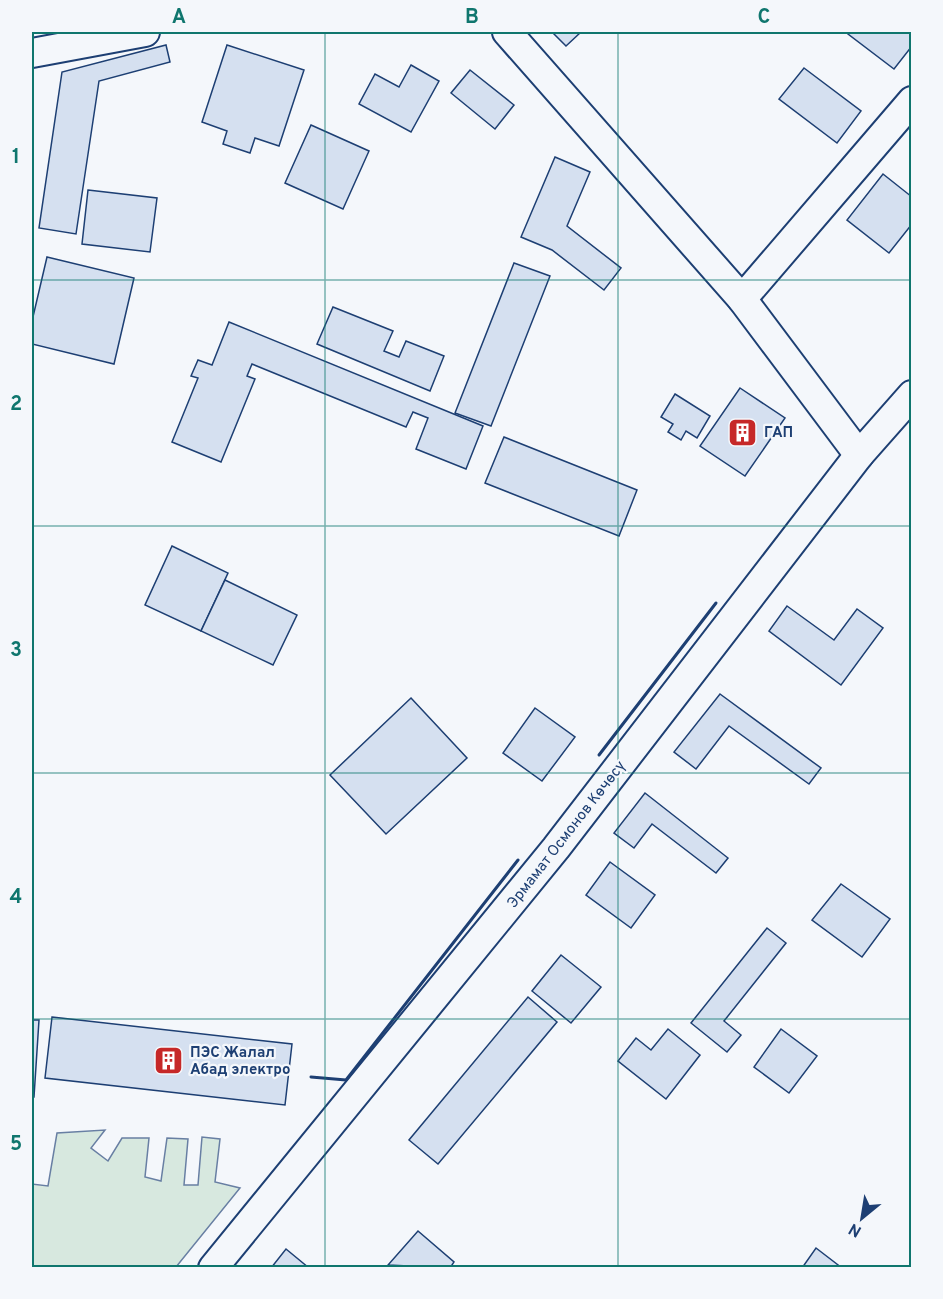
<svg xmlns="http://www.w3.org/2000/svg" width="943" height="1299" viewBox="0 0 943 1299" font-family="Overpass,sans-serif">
<rect width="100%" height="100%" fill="#f4f7fb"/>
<path fill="#d7e8df" stroke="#687fa3" stroke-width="1.5" d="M 105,1130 L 91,1148 L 108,1161 L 122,1138 L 149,1138 L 145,1177 L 161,1181 L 167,1138 L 188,1139 L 184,1185 L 198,1185 L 202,1137 L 220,1139 L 215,1182 L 240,1188 L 176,1267 L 32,1267 L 32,1184 L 48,1186 L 57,1133 Z"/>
<g fill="#d5e0f0" stroke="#1d3f73" stroke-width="1.5">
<path d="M 552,32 L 581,32 L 566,46 Z"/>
<path d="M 849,32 L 912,32 L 912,46 L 894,69 L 848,34 Z"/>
<path d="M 166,45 L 170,62 L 99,81 L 76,234 L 39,228 L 62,72 Z"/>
<path d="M 227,45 L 304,70 L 279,146 L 255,138 L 250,153 L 223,144 L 227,131 L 202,122 Z"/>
<path d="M 411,65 L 439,81 L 411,132 L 359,104 L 375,74 L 399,87 Z"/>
<path d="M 804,68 L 861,111 L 837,143 L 779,99 Z"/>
<path d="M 470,70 L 514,105 L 495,129 L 451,93 Z"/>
<path d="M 311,125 L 369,151 L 343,209 L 285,183 Z"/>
<path d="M 555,157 L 590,172 L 567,226 L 621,268 L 604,290 L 552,250 L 521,237 Z"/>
<path d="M 883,174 L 912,197 L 912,224 L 889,253 L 847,220 Z"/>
<path d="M 88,190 L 157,198 L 150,252 L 82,244 Z"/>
<path d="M 47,257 L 134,278 L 114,364 L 32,344 L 32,321 Z"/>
<path d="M 514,263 L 550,276 L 491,426 L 455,413 Z"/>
<path d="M 333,307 L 393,331 L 384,351 L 399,357 L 406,341 L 444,356 L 430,391 L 317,344 Z"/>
<path d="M 229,322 L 483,426 L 466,469 L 416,449 L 428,418 L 413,412 L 406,427 L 252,364 L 247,376 L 255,379 L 221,462 L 172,442 L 198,378 L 191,376 L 198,360 L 212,365 Z"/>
<path d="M 740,388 L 785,418 L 745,476 L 700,446 Z"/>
<path d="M 675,394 L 710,416 L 697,438 L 686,431 L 681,440 L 668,432 L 673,424 L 661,417 Z"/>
<path d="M 504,437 L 637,490 L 619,536 L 485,483 Z"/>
<path d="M 172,546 L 228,573 L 201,631 L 145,605 Z"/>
<path d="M 225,580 L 297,615 L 273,665 L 201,631 Z"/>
<path d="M 787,606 L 834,640 L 857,609 L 883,628 L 841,685 L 769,631 Z"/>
<path d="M 720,694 L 821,768 L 809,784 L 729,726 L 696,769 L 674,752 Z"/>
<path d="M 411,698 L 467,758 L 386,834 L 330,775 Z"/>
<path d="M 535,708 L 575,737 L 542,781 L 503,753 Z"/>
<path d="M 645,793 L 728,858 L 716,873 L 652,824 L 634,848 L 614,833 Z"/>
<path d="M 610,862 L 655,895 L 631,928 L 586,895 Z"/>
<path d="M 841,884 L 890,919 L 862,957 L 812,920 Z"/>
<path d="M 767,928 L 786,943 L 724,1021 L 741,1035 L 727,1052 L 691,1023 Z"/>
<path d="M 561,955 L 601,987 L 571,1023 L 532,991 Z"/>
<path d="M 528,997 L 557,1022 L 438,1164 L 409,1140 Z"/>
<path d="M 52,1017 L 292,1044 L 285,1105 L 45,1078 Z"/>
<path d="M 32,1020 L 39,1020 L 34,1097 L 32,1097 Z"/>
<path d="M 668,1029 L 700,1055 L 666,1099 L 618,1061 L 636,1038 L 651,1050 Z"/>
<path d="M 781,1029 L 817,1056 L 789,1093 L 754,1067 Z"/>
<path d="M 418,1231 L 454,1262 L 450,1268 L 388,1265 Z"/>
<path d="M 816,1248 L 842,1268 L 802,1268 Z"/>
<path d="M 286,1249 L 309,1268 L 271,1268 Z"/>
</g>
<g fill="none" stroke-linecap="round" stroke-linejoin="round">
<defs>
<g id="minor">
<path d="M 507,32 L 742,299 L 859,455"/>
<path d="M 32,53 L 145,32"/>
<path d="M 742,299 L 912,101"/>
<path d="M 213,1268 L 556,848 L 859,455 L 912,395"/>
</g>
</defs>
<use href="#minor" stroke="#1d3f73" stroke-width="32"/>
<use href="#minor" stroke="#f4f7fb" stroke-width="28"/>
<g stroke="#1d3f73" stroke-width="3">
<path d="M 599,755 L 716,603"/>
<path d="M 311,1077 L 346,1080 L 518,860"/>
</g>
</g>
<path fill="none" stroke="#0f766e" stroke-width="1.5" stroke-opacity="0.55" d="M 325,32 L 325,1268M 618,32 L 618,1268M 32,280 L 912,280M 32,526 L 912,526M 32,773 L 912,773M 32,1019 L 912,1019"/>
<defs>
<symbol id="building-square" viewBox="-11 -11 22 22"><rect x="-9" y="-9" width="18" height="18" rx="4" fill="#c62828" stroke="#f4f7fb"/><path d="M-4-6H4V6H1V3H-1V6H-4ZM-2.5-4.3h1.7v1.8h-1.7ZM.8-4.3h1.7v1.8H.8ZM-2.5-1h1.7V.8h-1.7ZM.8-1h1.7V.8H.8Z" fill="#fff"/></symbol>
</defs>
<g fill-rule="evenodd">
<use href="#building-square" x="726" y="416" width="33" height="33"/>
<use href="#building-square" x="152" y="1044" width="33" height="33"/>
</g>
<g text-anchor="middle" stroke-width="4.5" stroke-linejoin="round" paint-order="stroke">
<g font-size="15" font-weight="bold" fill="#1d3f73" stroke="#f4f7fb" text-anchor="start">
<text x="764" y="437">ГАП</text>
<text x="190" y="1057">ПЭС Жалал<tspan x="190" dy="17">Абад электро</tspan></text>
</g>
<g font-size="15" fill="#1d3f73" stroke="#f4f7fb">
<text transform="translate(566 834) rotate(-52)" y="5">Эрмамат Осмонов Көчөсү</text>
</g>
</g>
<rect width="943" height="1299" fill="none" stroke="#f4f7fb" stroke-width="66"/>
<g transform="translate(862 1218) rotate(210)" stroke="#f4f7fb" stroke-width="4.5" paint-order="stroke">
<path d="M0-4.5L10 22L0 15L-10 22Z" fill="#1d3f73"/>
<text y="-9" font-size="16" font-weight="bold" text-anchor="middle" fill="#1d3f73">N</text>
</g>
<rect x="33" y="33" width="877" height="1233" fill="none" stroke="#0f766e" stroke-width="2"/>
<g font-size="20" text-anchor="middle" font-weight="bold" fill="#0f766e">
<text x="179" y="23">A</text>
<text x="472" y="23">B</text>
<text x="764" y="23">C</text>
<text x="16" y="163">1</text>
<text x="16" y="410">2</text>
<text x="16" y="656">3</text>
<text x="16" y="903">4</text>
<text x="16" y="1150">5</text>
</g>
</svg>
